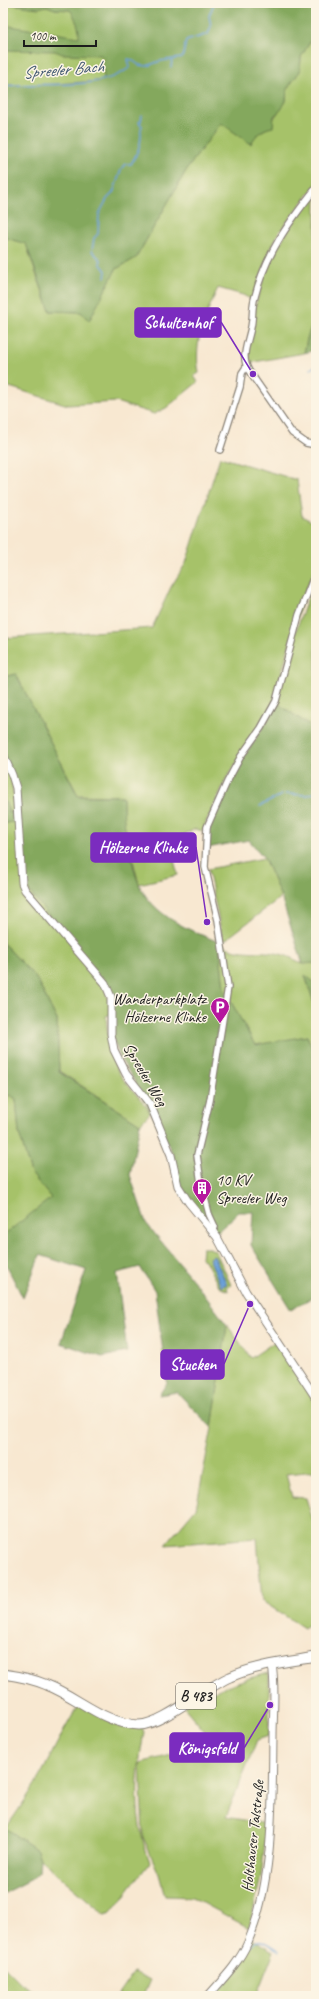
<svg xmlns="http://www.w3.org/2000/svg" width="319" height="1999" viewBox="0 0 319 1999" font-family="Caveat,sans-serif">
<rect width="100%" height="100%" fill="#fcf5e5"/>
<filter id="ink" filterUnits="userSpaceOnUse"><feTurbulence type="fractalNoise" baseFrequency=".025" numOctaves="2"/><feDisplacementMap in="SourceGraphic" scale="8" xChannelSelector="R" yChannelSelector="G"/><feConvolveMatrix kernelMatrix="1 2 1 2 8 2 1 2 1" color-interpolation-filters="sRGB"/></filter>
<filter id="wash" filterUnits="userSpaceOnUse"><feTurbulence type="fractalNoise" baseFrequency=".012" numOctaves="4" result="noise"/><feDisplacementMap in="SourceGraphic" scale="16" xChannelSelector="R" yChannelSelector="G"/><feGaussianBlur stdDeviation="0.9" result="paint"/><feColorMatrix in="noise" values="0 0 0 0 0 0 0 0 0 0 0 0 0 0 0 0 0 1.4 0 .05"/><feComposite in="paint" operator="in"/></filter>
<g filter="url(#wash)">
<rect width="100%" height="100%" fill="#f8e8d1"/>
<g fill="#a6c269" stroke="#616f42">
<path d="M 3,3 L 47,6 L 55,9 L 70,10 L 129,66 L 98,81 L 43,86 L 3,86 Z"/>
<path d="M 316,32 L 316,185 L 279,232 L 271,249 L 252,300 L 243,295 L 218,288 C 205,316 193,342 199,373 L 194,376 L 198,382 L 166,408 L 154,414 L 116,402 L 68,405 L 3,385 L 3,237 L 26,243 L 35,271 L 50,311 L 81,312 L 89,320 L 116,269 L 136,258 L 187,169 L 221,123 L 256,135 L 267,128 L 286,101 L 287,89 L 300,71 L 301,57 Z"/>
<path d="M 316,193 L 316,316 L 308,335 L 304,353 L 249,363 L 249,368 C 245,353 249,342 251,326 C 261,273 281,234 316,193 Z"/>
<path d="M 220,457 L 297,480 L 302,516 L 316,524 L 316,567 L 304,593 L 272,707 L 226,780 L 206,822 L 204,831 L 195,829 L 169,842 L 178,875 L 139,884 L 123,822 L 123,796 L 78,795 L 16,675 L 3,677 L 3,638 L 152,628 L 171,587 L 186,563 Z"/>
<path d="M 316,575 L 316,730 L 277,703 L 294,636 Z"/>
<path d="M 3,757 L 11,776 L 16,812 L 9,812 L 3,796 Z"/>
<path d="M 16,821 L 99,972 L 113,1014 L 106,1016 C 108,1036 109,1059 121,1076 C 130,1089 143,1099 150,1113 L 140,1124 L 59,1071 L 57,1020 L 36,978 L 3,943 L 3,824 Z"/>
<path d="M 264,858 L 281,897 L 224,941 L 223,940 L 208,869 Z"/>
<path d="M 219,942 C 235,956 261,949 280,954 C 297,958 296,965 316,963 L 316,984 L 305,976 L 316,1009 L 316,1056 L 307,1036 L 255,1046 L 224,989 Z"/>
<path d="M 10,1095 L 16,1099 L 19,1133 L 31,1173 L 52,1198 L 5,1234 L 3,1231 L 3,1099 Z"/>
<path d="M 202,1248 L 210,1248 L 216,1252 L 231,1285 L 227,1287 L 228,1291 L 219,1287 L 205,1260 L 201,1258 Z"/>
<path d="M 227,1325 L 251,1358 L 276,1341 L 316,1405 L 316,1471 L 286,1474 L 292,1497 L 306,1498 L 316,1531 L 316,1618 L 304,1628 L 262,1601 L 257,1538 L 165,1545 L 196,1508 L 212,1428 Z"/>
<path d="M 269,1673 L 269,1736 L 257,1740 L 226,1817 L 267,1824 L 261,1877 L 249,1928 L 192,1897 L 165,1896 L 159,1874 L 143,1837 L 140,1763 C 164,1756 191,1754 207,1734 L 184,1707 C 212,1691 238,1680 269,1673 Z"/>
<path d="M 78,1706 L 142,1729 L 144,1732 C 136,1774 133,1821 150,1862 L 111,1913 L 105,1915 L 40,1859 L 37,1850 L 6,1828 C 22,1805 38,1782 50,1757 C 59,1739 68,1723 78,1706 Z"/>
<path d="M 252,1939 L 274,1951 L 256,1996 L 213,1996 L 242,1962 Z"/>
<path d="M 3,1965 L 22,1984 L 40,1996 L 3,1996 Z"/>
<path d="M 134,1972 L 150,1980 L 143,1996 L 117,1996 Z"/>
</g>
<g fill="#84a85d" stroke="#50623c">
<path d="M 3,3 L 316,3 L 316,32 L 301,57 L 300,71 L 287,89 L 286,101 L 281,110 L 274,116 L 273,127 C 262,129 256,134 251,144 L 221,123 L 187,169 L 136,258 L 116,269 L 89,321 L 81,312 L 50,311 L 26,244 L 3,237 L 3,85 L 55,84 L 98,81 L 104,78 L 102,64 L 104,58 L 100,55 L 62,54 L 55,51 L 3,50 L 3,25 L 79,37 C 80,29 75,16 70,10 L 55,9 L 47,6 L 38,8 Z"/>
<path d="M 316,316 L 316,350 L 304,353 L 308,335 Z"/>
<path d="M 16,674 L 78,796 L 123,796 C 123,820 125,831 131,854 C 133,864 135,875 139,884 C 153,916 189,930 219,942 L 224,989 L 255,1045 L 307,1036 L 316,1056 L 316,1295 L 291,1310 L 251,1245 L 253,1212 L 239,1212 L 217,1232 L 180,1185 L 173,1154 L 134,1080 L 121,1060 L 113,1039 L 113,996 L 25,886 L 16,788 L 3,754 L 3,677 Z"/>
<path d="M 277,703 L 316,730 L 316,963 L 303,964 L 281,897 L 264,858 L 249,840 L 207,848 C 207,798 255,746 277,703 Z"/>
<path d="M 3,796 L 9,812 L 17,812 L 16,821 L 3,824 Z"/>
<path d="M 3,943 L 36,978 L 57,1020 L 59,1072 L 140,1124 L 130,1175 L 146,1223 L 197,1285 L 227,1325 L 212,1428 L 177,1392 L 159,1395 L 167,1383 L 155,1291 L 140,1267 L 117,1273 L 127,1352 L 102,1357 L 61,1343 L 86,1270 L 40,1255 L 23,1298 L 3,1259 L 3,1231 L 5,1234 L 51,1198 L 31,1173 L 19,1133 L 16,1099 L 10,1095 L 3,1099 Z"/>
<path d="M 305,975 L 316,984 L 316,1009 Z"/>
<path d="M 3,1826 L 37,1850 L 40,1859 L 39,1872 L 32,1879 L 3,1894 Z"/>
</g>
<path fill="#6a9fd7" stroke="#435e7a" d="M 214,1256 L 227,1284 L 221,1287 L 209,1258 Z"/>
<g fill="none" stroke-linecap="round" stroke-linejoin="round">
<g stroke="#6a9fd7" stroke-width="1.5">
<path d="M 171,67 L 172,60"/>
<path d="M 3,86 C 40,81 101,92 130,67 L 128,59 L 132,60 L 139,65 L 147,66 L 160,61 L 181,58 L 183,55 L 186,41 L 208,34 L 211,26 L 209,16 L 214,3"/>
<path d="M 105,277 L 106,271 L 100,263 L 101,260 L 92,251 L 94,238 L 98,234 L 99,214 L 107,199 L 113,193 L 121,170 L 126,164 L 131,164 C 136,156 141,145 141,135 C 141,131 140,130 142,126 L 139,122 L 141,121 L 142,115"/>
<path d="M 311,369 L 316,365 L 316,357"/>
<path d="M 285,794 L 307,795 L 316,792"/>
<path d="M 260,806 L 282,795"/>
<path d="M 248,1950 C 258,1933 267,1943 280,1951"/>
<path d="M 214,1996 L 242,1961"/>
</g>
</g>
</g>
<g filter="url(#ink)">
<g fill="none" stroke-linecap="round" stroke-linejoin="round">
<defs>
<g id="minor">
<path d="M 316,188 C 288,223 265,255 254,300 C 252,309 253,318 251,327 C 248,343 240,357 249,371 L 292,433 L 306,443 L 316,445"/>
<path d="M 220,450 L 240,387 L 242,373 L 246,367"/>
<path d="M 213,1232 L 215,1227 L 209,1214 L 201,1183 L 197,1155 L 210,1100 L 228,987 L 218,920 L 205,867 L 207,827 L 227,782 L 241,756 L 261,728 L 276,701 L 299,615 L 316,571"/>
</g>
<g id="tertiary">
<path d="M 3,754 L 12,775 L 16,788 L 22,883 L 25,890 L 105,983 L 111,997 L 111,1034 L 114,1050 L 126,1074 L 150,1104 L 171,1155 L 178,1186 L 189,1203 L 217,1237 L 246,1292 L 316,1398"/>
<path d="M 208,1996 C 223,1979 239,1963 248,1942 C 274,1881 272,1803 273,1737 C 273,1713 276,1688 272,1664"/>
</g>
<path id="primary" d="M 3,1674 C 18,1676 33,1679 47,1685 C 78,1697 104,1724 139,1725 C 162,1725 206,1687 230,1677 C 257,1665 287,1662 316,1657"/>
</defs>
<use href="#minor" stroke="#8a8276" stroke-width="8"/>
<use href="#tertiary" stroke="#8a8276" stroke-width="9"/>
<use href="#primary" stroke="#8a8276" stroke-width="11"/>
<use href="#minor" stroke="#fff" stroke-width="5.5"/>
<use href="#tertiary" stroke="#fff" stroke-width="7"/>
<use href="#primary" stroke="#fff" stroke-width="9"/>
</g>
</g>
<defs>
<symbol id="parking-pin" viewBox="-11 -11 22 30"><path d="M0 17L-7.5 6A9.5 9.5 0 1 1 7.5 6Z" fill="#b5179e" stroke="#fcf5e5"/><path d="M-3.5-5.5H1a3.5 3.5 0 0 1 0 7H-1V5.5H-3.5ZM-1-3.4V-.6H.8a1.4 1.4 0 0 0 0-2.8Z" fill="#fff"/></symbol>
<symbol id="building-pin" viewBox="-11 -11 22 30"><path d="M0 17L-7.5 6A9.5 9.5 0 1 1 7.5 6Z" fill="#b5179e" stroke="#fcf5e5"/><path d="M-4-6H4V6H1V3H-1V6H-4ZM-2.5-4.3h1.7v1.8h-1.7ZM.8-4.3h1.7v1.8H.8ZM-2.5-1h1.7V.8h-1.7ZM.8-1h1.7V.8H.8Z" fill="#fff"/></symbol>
</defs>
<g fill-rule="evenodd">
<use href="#parking-pin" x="209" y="996" width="22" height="30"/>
<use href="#building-pin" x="191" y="1177" width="22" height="30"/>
</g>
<g text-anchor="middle" stroke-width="3" stroke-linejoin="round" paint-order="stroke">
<rect fill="#fcf5e5" stroke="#5f5d58" stroke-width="1" x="176" y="1683" width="40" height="26" rx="3"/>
<g font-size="15" font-weight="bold" fill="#1c1c1c">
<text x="196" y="1701">B 483</text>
</g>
<g font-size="16" fill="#1c1c1c" stroke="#fcf5e5" text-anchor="end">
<text x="206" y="1004">Wanderparkplatz<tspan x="206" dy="18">Hölzerne Klinke</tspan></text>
<text x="216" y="1185" text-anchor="start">10 KV<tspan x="216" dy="18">Spreeler Weg</tspan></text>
</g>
<g font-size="16" fill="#1c1c1c" stroke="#fcf5e5">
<text transform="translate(146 1074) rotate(59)" y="6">Spreeler Weg</text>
<text transform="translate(252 1836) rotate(-84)" y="6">Holthauser Talstraße</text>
</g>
<g font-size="17" font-style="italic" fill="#3f5770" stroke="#fcf5e5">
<text transform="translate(63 69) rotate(-5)" y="6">Spreeler Bach</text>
</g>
</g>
<path fill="none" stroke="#7b2cbf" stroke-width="1.5" d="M253 374L221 322M207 922L196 847M250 1304L224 1364M270 1705L244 1748"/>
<g fill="#7b2cbf" stroke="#fcf5e5" stroke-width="1.5">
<circle cx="253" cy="374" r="4"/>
<circle cx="207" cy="922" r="4"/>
<circle cx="250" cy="1304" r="4"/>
<circle cx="270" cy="1705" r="4"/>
</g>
<g fill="#7b2cbf" stroke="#7b2cbf" stroke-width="1.5">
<rect x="135" y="308" width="86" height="29" rx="4"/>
<rect x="91" y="833" width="105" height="29" rx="4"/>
<rect x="161" y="1350" width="63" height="29" rx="4"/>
<rect x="170" y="1733" width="74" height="29" rx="4"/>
</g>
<g font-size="17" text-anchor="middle" font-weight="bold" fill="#fff">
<text x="178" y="328">Schultenhof</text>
<text x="143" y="853">Hölzerne Klinke</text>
<text x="193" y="1370">Stucken</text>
<text x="207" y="1754">Königsfeld</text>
</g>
<rect width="319" height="1999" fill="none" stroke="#fcf5e5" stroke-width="16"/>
<path d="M24 40v6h72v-6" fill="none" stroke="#1c1c1c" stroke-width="2"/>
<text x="30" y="40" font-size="12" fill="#1c1c1c" stroke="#fcf5e5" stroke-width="3" paint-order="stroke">100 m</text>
</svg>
